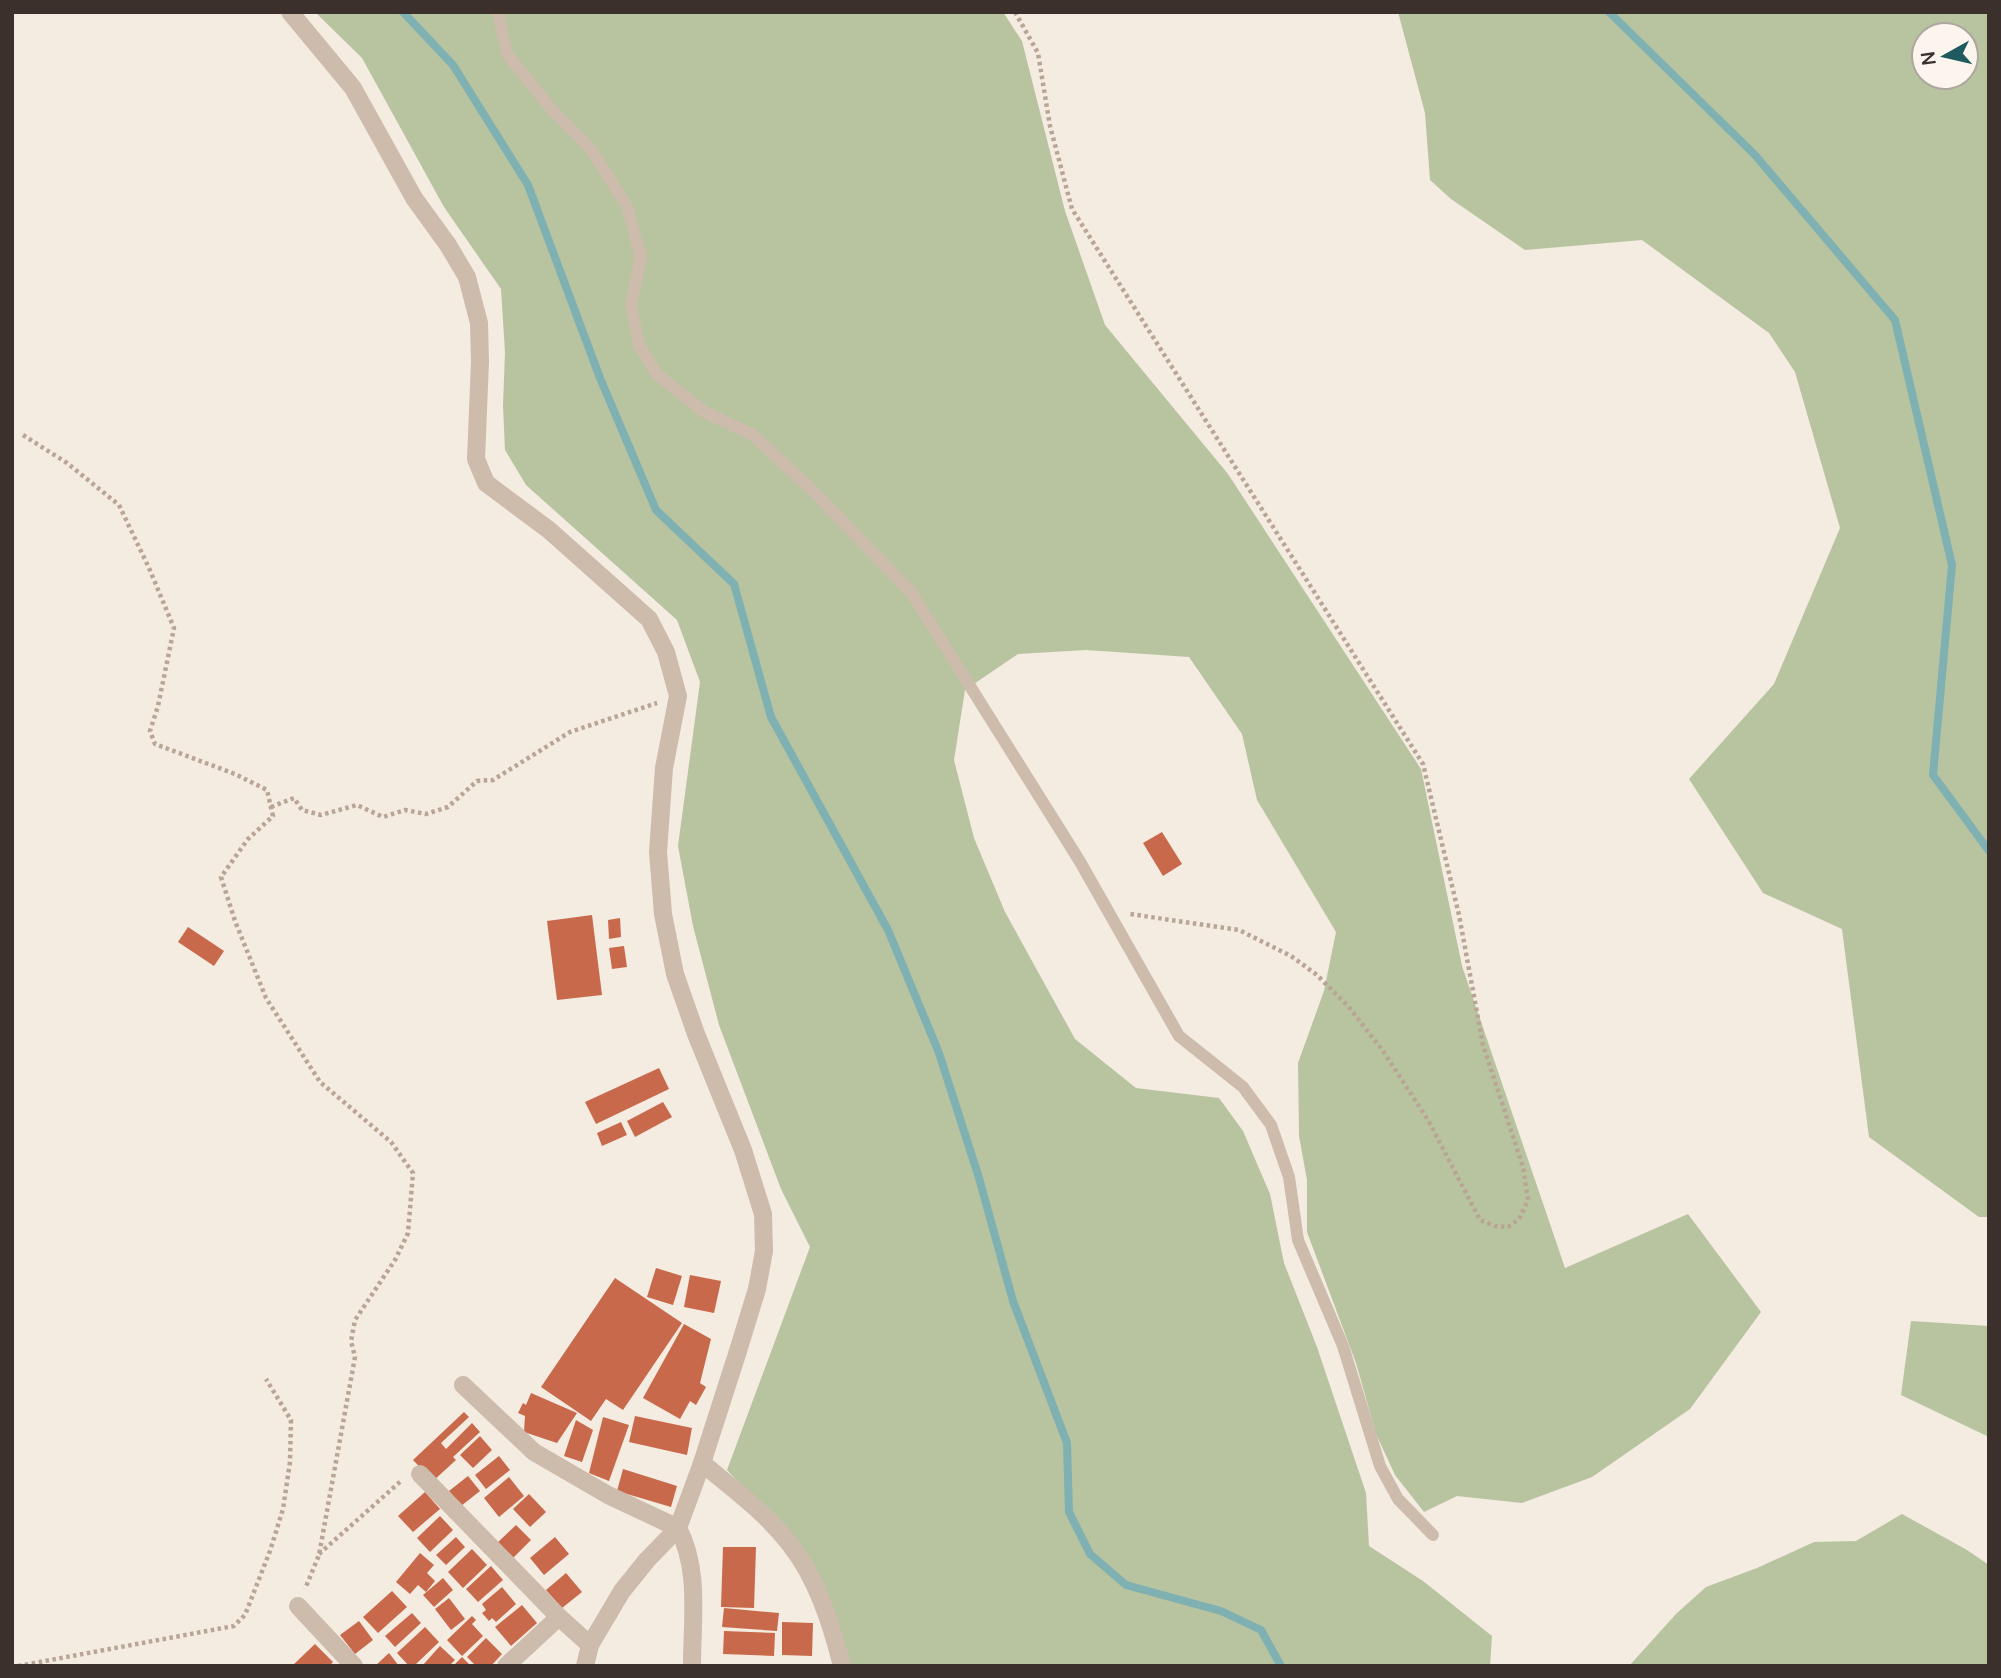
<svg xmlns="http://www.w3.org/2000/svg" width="2001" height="1678" viewBox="0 0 2001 1678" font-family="Manrope,sans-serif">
<rect width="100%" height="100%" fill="#f4ebe1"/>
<g fill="#b8c4a0" fill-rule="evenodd">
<path d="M 315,12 L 1003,12 L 1022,41 L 1065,211 L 1105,325 L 1228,474 L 1421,769 L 1462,966 L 1565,1268 L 1688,1214 L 1761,1312 L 1690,1409 L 1592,1477 L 1522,1503 L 1457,1496 L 1424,1512 L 1395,1475 L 1376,1434 L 1356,1363 L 1307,1232 L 1307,1180 L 1299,1136 L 1298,1063 L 1324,991 L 1336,932 L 1257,800 L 1242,734 L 1189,657 L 1086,650 L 1018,654 L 965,690 L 954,760 L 974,838 L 1005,912 L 1075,1039 L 1136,1088 L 1219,1098 L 1243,1131 L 1270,1194 L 1284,1263 L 1317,1347 L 1366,1493 L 1369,1546 L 1423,1581 L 1492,1636 L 1490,1666 L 850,1666 L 807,1554 L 727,1470 L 810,1247 L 781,1189 L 719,1025 L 693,926 L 678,846 L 700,682 L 677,620 L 526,485 L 505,450 L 503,406 L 505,352 L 501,289 L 444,207 L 362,58 Z"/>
<path d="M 1398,12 L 1989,12 L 1989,1217 L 1979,1217 L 1869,1137 L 1842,929 L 1763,893 L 1689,779 L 1774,684 L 1840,528 L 1795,372 L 1769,333 L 1642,240 L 1525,250 L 1451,199 L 1430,180 L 1425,113 ZM 1924,35 L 1966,35 L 1966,77 L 1924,77 Z"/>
<path d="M 1911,1321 L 1989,1326 L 1989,1437 L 1901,1395 Z"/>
<path d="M 1902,1514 L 1967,1550 L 1989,1565 L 1989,1666 L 1629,1666 L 1676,1614 L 1706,1587 L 1757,1568 L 1814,1542 L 1856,1541 Z"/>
</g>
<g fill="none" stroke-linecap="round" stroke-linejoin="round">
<g stroke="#7fb0b2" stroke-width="8">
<path d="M 403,12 L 453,65 L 528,185 L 600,378 L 656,510 L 734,584 L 771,717 L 888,930 L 939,1053 L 979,1178 L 1013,1301 L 1067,1443 L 1069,1512 L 1090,1554 L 1126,1585 L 1221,1611 L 1261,1630 L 1281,1666"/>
<path d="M 1609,12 L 1755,155 L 1895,320 L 1952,565 L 1933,775 L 1989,851"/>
</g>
</g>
<g fill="#c8694b">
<path d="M 1162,832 L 1182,864 L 1163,876 L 1143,843 Z"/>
<path d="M 592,915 L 602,995 L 557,1000 L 547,921 Z"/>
<path d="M 620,918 L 621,937 L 609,939 L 608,920 Z"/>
<path d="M 188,927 L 224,951 L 214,966 L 178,942 Z"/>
<path d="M 624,946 L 627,967 L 612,969 L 609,948 Z"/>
<path d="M 659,1068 L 669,1089 L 596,1124 L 585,1102 Z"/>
<path d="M 663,1102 L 672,1117 L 635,1137 L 627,1121 Z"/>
<path d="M 621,1122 L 627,1135 L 602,1146 L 597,1133 Z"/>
<path d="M 656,1268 L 682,1276 L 673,1305 L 647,1297 Z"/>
<path d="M 690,1275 L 721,1281 L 714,1313 L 684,1307 Z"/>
<path d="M 615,1278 L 682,1323 L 623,1410 L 606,1399 L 591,1421 L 541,1387 Z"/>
<path d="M 684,1324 L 711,1339 L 700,1383 L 706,1387 L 696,1405 L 690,1401 L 680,1419 L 643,1398 Z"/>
<path d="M 531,1393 L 577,1413 L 557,1443 L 524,1432 L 525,1416 L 518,1413 L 523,1403 L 526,1405 Z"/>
<path d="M 464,1412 L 469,1417 L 441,1443 L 446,1449 L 472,1423 L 480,1432 L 453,1457 L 456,1460 L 433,1481 L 413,1460 Z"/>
<path d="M 635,1416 L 692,1428 L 687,1455 L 629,1442 Z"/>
<path d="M 603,1417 L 629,1425 L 609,1481 L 589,1473 Z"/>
<path d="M 576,1420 L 593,1430 L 582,1462 L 564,1456 Z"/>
<path d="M 480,1436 L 492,1450 L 473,1468 L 460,1455 Z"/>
<path d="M 499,1456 L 510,1470 L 486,1489 L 475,1475 Z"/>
<path d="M 623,1469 L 677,1486 L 671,1507 L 617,1491 Z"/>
<path d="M 468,1476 L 480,1491 L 461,1506 L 449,1491 Z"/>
<path d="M 509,1477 L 524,1496 L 499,1517 L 484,1498 Z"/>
<path d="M 425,1492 L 440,1509 L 413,1532 L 398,1516 Z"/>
<path d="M 529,1494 L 546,1512 L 530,1527 L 513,1509 Z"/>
<path d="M 440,1516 L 453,1530 L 430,1552 L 417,1538 Z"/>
<path d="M 516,1525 L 531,1540 L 510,1561 L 495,1545 Z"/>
<path d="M 456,1537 L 465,1547 L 446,1565 L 436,1555 Z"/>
<path d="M 555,1537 L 569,1554 L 544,1575 L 530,1558 Z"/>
<path d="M 723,1547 L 756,1547 L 754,1608 L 721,1607 Z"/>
<path d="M 472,1549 L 487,1565 L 463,1588 L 448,1572 Z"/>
<path d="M 420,1553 L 434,1565 L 427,1573 L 435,1581 L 426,1592 L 418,1585 L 410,1594 L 396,1582 Z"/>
<path d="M 491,1566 L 503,1580 L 478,1602 L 466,1589 Z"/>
<path d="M 566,1573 L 582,1592 L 562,1608 L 546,1590 Z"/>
<path d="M 443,1578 L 453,1590 L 434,1607 L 423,1595 Z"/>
<path d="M 502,1587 L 516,1604 L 496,1622 L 492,1618 L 489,1621 L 482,1613 L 486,1610 L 482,1604 Z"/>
<path d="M 392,1591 L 407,1607 L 378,1633 L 363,1617 Z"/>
<path d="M 449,1598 L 465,1619 L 451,1630 L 435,1609 Z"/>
<path d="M 522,1605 L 537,1623 L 511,1646 L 495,1627 Z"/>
<path d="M 724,1608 L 779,1613 L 777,1631 L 722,1627 Z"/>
<path d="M 412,1613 L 421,1623 L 395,1647 L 385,1636 Z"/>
<path d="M 472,1616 L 476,1620 L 472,1624 L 483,1636 L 462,1656 L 447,1640 Z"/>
<path d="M 359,1621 L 373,1640 L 355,1654 L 340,1635 Z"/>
<path d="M 782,1622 L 813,1623 L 812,1656 L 782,1655 Z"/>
<path d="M 425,1627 L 439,1642 L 414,1666 L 409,1666 L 397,1653 Z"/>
<path d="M 724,1631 L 775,1633 L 774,1656 L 723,1654 Z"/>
<path d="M 486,1638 L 502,1654 L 491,1666 L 476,1666 L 467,1657 Z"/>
<path d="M 315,1644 L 333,1662 L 329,1666 L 292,1666 Z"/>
<path d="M 440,1646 L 455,1660 L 449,1666 L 422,1666 Z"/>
<path d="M 389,1653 L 399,1666 L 375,1666 Z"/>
<path d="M 462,1657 L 471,1666 L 453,1666 Z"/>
</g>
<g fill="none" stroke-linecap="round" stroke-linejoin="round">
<g stroke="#b9a596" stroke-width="4.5" stroke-dasharray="3.5 3.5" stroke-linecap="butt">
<path d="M 1015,12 L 1038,53 L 1050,126 L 1072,209 L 1423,764 L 1459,915 L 1483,1045 L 1523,1167 L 1528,1200 L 1519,1219 L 1508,1227 L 1495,1226 L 1480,1220 L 1428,1120 L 1383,1051 L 1348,1006 L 1317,975 L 1291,956 L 1239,930 L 1130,914"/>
<path d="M 23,435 L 67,463 L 119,505 L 149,568 L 174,628 L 158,706 L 150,731 L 155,744 L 235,774 L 267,790 L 273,816 L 248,839 L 221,877 L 235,921 L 266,998 L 320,1082 L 391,1142 L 413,1173 L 408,1233 L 395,1260 L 355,1320 L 351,1341 L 355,1357 L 319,1555 L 305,1589"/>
<path d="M 271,807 L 294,798 L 302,810 L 321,815 L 357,805 L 383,817 L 405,810 L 426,814 L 448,807 L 477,781 L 493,780 L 570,732 L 657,703"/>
<path d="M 319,1554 L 401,1481"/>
<path d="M 18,1666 L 234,1626 L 245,1615 L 270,1551 L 283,1509 L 290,1462 L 291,1420 L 266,1379"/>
</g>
<path stroke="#cdbbac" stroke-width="12" d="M 498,12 L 507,54 L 553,111 L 590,148 L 627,206 L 641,257 L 631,305 L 639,345 L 657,374 L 703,411 L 753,435 L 813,491 L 911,592 L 1079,860 L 1179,1036 L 1243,1087 L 1271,1125 L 1289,1177 L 1298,1240 L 1343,1346 L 1380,1466 L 1398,1499 L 1433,1535"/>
<g stroke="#cdbbac" stroke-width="18">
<path d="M 290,12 L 353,88 L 414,198 L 448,245 L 467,277 L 479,323 L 480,362 L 476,459 L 486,483 L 549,530 L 649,619 L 666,652 L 678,696 L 664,768 L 658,852 L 663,914 L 675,974 L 696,1034 L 743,1150 L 763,1214 L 764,1251 L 757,1289 L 738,1351 L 702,1463 L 678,1528 L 647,1560 L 622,1591 L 590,1645 L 585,1666"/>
<path d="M 463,1385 L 534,1452 L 608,1495 L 678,1528"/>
<path d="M 702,1463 C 732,1488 765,1512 789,1543 C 817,1578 831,1623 842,1666"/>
<path d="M 420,1474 L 559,1617 L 590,1645"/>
<path d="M 678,1528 C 700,1569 692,1620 692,1666"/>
<path d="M 298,1606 L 354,1666"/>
<path d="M 506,1666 L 559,1617"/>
</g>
</g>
<rect width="2001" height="1678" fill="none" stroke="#3b302b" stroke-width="28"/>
<g transform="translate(1945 56) rotate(262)"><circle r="33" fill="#fbf5ee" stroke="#aea6a0" stroke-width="2"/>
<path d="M0-5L12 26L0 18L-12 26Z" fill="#1f5a5e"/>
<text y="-10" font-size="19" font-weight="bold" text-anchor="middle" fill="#3b302b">N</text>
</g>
</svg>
